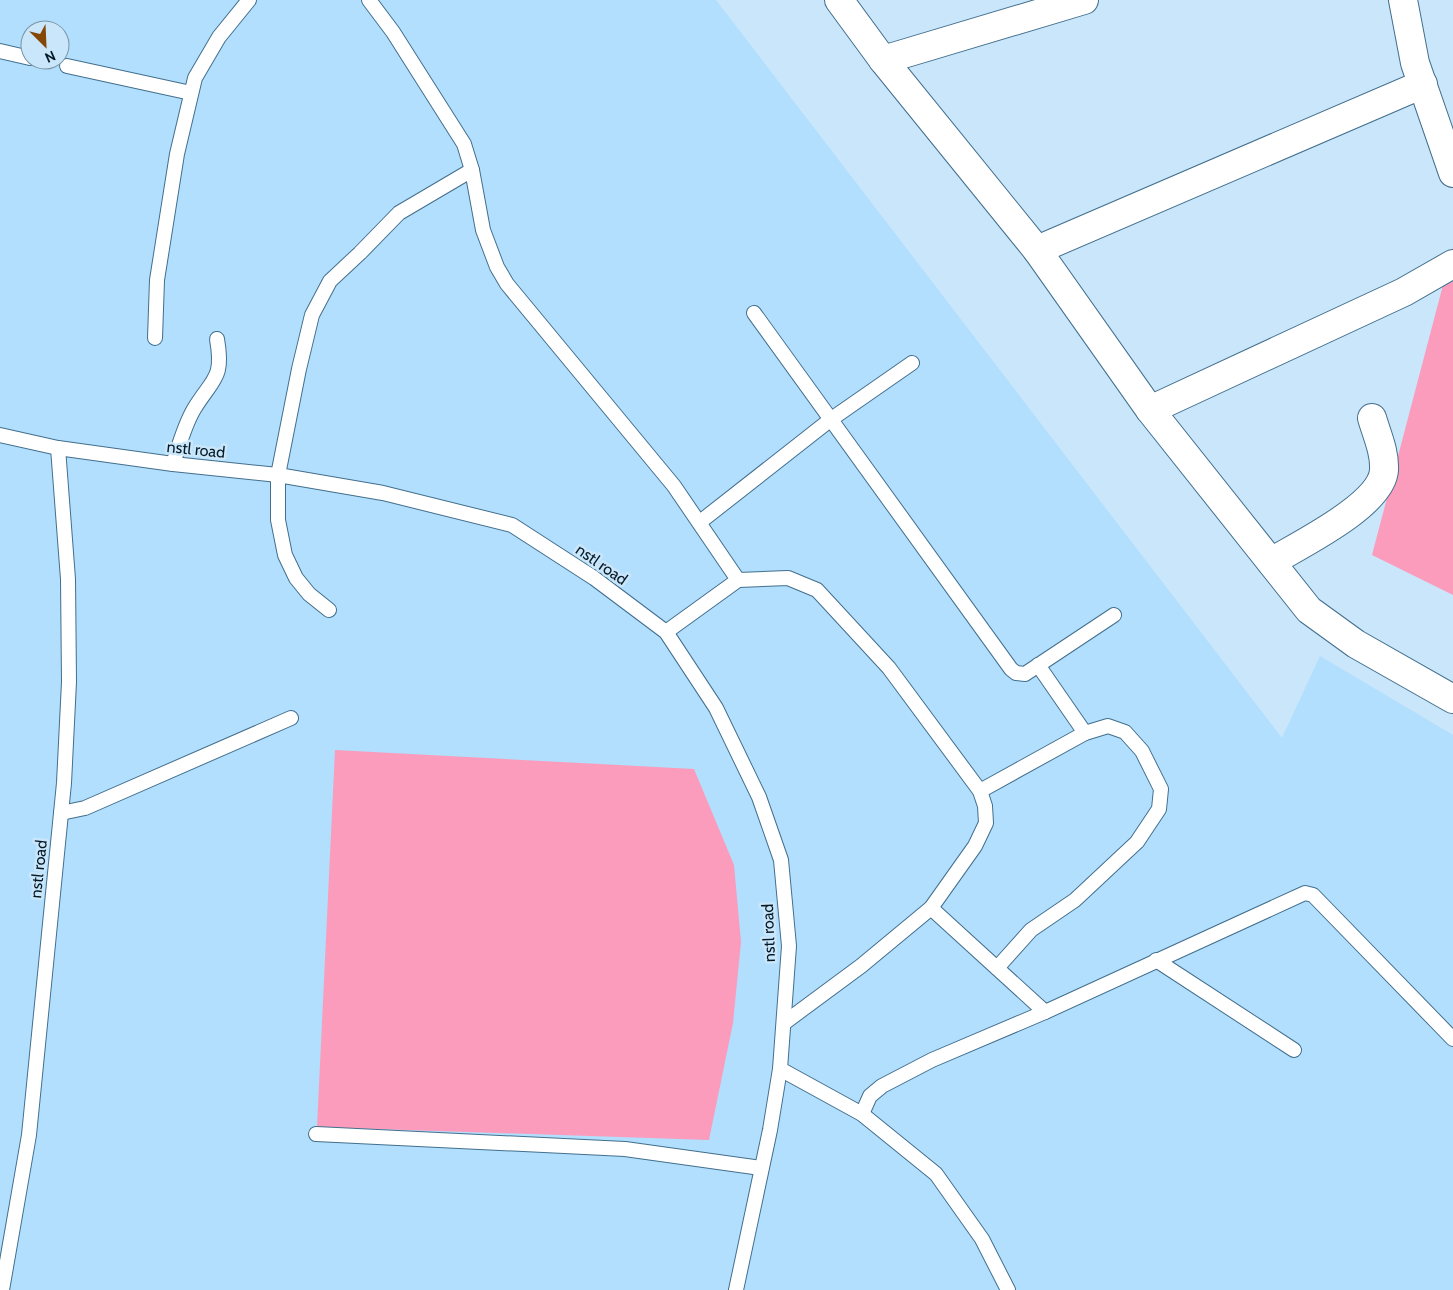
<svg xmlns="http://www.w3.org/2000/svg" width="1453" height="1290" viewBox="0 0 1453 1290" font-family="Cabin,sans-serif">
<rect width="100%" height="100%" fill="#c9e6fb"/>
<path fill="#b2dffd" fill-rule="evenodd" d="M 0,0 L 716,0 L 1282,738 L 1320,656 L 1453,735 L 1453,1290 L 0,1290 ZM 30,30 L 60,30 L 60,60 L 30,60 Z"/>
<g fill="#fb9cbc">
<path d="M 1453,247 L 1453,595 L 1372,555 Z"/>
<path d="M 335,750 L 694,769 L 734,865 L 741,942 L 733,1023 L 709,1140 L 317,1127 Z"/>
</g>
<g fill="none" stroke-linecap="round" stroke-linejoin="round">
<defs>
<g id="lane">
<path d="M 369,0 L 393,32 L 464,144 L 472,170 L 483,230 L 497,267 L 507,284 L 674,486 L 738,580 L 666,632"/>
<path d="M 0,51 L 30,58"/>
<path d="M 67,66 L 191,93"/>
<path d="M 754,313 L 1011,669 L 1016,673 L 1025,674 L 1114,615"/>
<path d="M 155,338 L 157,280 L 177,154 L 195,78 L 219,37 L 249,0"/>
<path d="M 0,435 L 58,448"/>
<path d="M 173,464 C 179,446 184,426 194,409 C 213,378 224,379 217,339"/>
<path d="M 700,522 L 830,420 L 912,363"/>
<path d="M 738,580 L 788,578 L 817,590 L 889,668 L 980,791 L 985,806 L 986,823 L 975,846 L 931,908 L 861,966 L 784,1023"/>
<path d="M 329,610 L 309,594 L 296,578 L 285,555 L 278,520 L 278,475 L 299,369 L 312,315 L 330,281 L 360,253 L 399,213 L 472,170"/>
<path d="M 1038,665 L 1085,733"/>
<path d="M 980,791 L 1085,733 L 1108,726 L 1125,732 L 1142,751 L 1161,789 L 1159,809 L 1137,842 L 1075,900 L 1031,930 L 997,968"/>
<path d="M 61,813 L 85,808 L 291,718"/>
<path d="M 931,908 L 1045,1012"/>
<path d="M 1156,960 L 1294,1050"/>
<path d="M 780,1069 L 862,1114 L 936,1174 L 982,1239 L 1008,1290"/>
<path d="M 862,1114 L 870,1096 L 882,1086 L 932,1060 L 1045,1012 L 1305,893 L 1313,895 L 1453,1039"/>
<path d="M 316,1134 L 625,1149 L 761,1168"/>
<path d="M 2,1290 L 29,1135 L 64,783 L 69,682 L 68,579 L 58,448 L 173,464 L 278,475 L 383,493 L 512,525 L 594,578 L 666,632 L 716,708 L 759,797 L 781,860 L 789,946 L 780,1069 L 770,1130 L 736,1290"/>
</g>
<g id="street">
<path d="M 839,0 L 883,60 L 1037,250 L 1150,410 L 1309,610 L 1356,644 L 1453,699"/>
<path d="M 1403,0 L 1415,63 L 1453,173"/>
<path d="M 883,60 L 1084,0"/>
<path d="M 1037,250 L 1423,84"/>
<path d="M 1150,410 L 1404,292 L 1453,264"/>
<path d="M 1271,562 C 1299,545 1382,505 1384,470 C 1385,452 1377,435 1372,418"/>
</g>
</defs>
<use href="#lane" stroke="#426f8d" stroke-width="16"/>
<use href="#street" stroke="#426f8d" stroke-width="30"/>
<use href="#lane" stroke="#fff" stroke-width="14"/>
<use href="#street" stroke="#fff" stroke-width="28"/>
</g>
<g text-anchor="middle" stroke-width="5" stroke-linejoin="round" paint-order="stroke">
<g font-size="16" fill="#061925" stroke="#c9e6fb">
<text transform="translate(196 449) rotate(6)" y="6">nstl road</text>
<text transform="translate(602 564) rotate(35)" y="6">nstl road</text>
<text transform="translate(38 869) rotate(-84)" y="6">nstl road</text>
<text transform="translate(768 933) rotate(-92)" y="6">nstl road</text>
</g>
</g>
<g transform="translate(45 45) rotate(156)"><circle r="24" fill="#c9e6fb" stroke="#7b94a5"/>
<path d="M0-4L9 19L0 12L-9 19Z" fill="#854705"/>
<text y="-8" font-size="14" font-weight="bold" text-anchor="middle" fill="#061925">N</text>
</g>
</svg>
